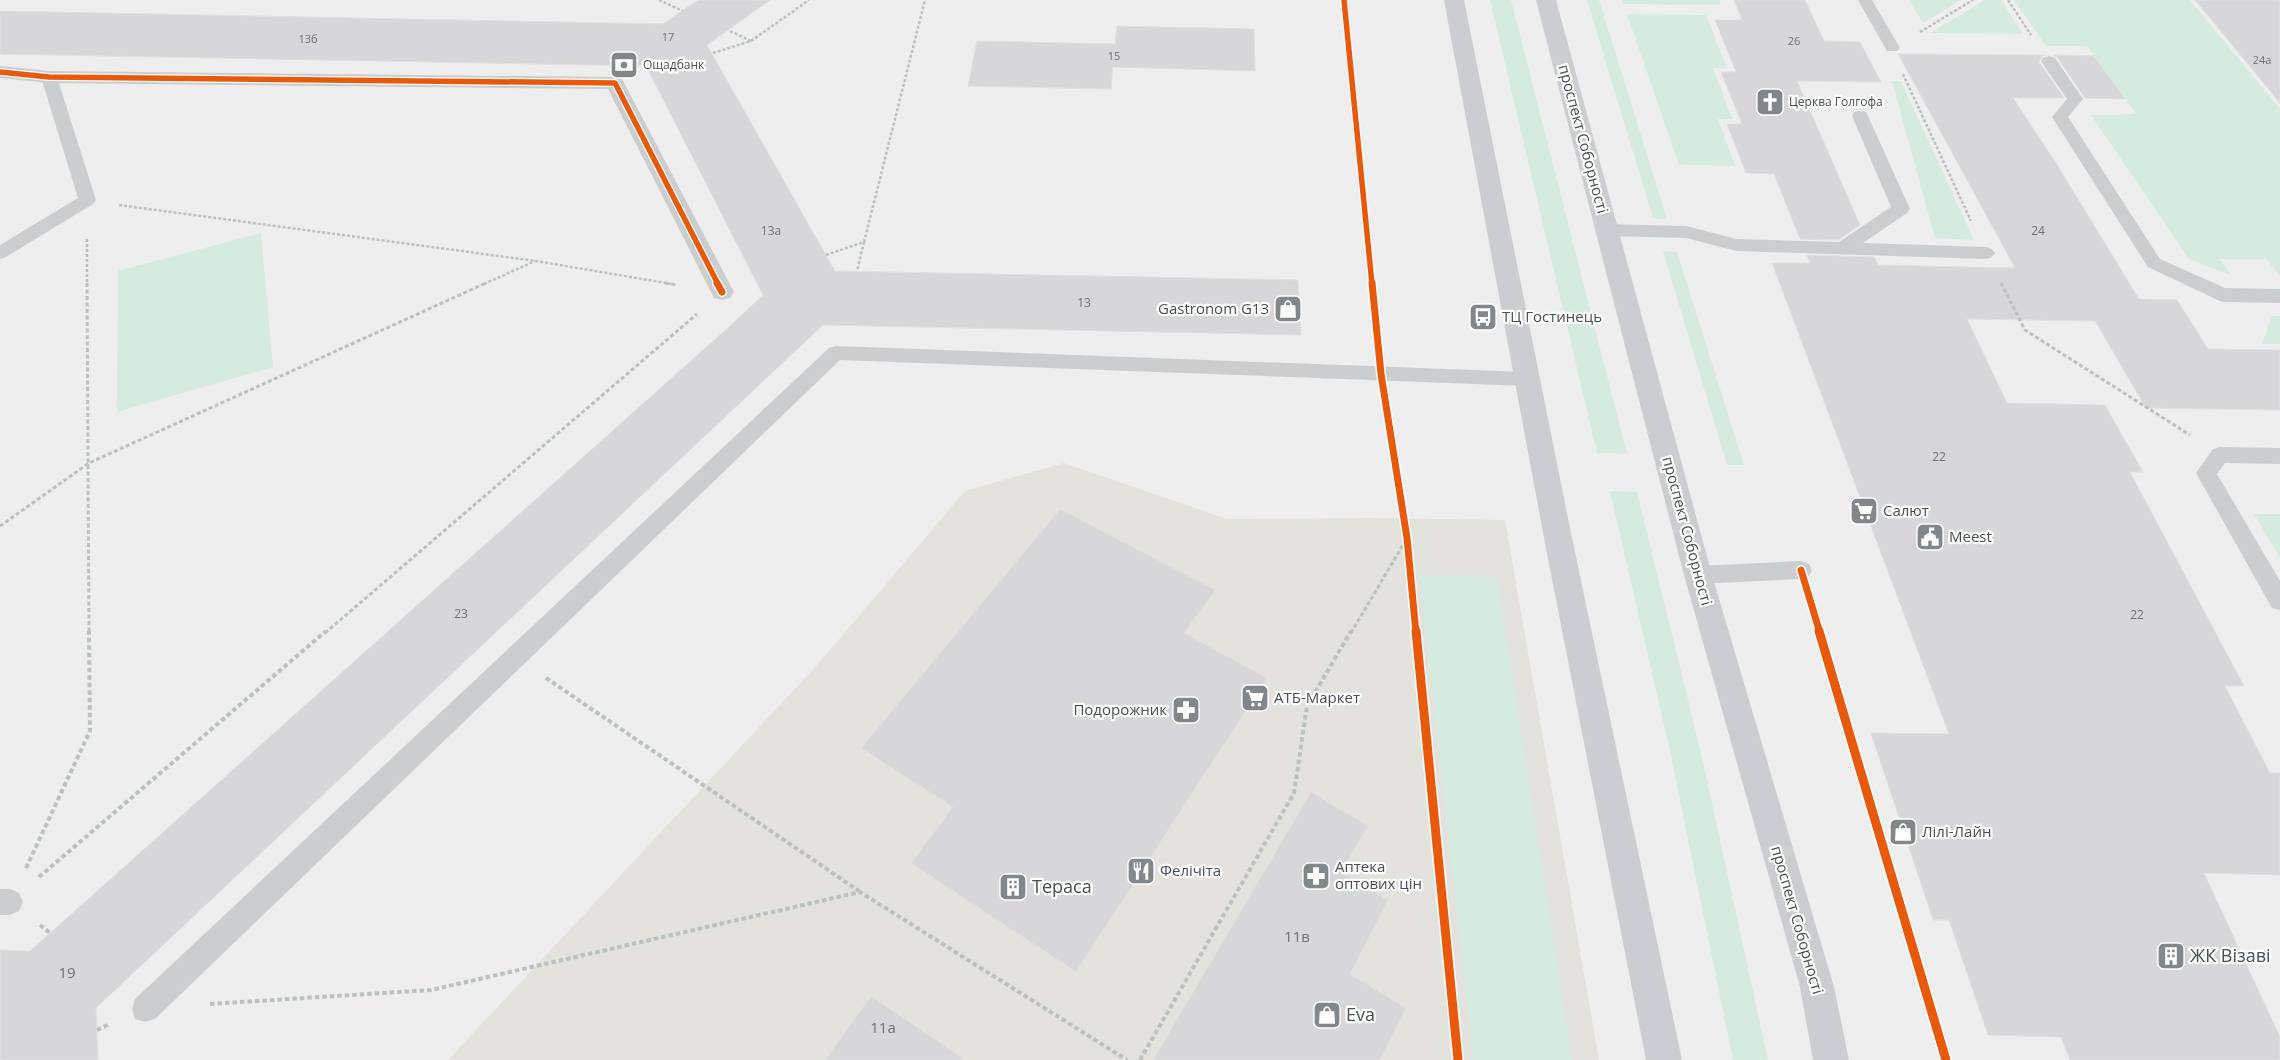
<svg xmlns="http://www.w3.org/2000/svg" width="2280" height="1060" viewBox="0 0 2280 1060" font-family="'Open Sans',sans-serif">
<rect width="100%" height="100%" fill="#efeeee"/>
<path fill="#e3e2dc" d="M 1064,463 L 1227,519 L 1371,518 L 1505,520 L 1599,1060 L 448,1060 L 819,663 L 965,491 Z"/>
<g fill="#d5ebe0">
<path d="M 1490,0 L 1511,0 L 1627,454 L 1597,453 Z"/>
<path d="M 1587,0 L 1599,0 L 1667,219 L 1653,218 Z"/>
<path d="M 1622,0 L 1719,0 L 1721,5 L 1623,4 Z"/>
<path d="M 1909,0 L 1961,0 L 1923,23 Z"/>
<path d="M 1985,0 L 2001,0 L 2023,34 L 1930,33 Z"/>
<path d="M 2014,0 L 2190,0 L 2280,109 L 2280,276 L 2266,259 L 2220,259 L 2231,275 L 2189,259 L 2091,115 L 2136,114 L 2087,46 L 2046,46 Z"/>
<path d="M 1627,14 L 1706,15 L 1727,68 L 1713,68 L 1732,119 L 1718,119 L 1735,166 L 1679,165 Z"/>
<path d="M 1892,81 L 1901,81 L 1974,240 L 1935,238 Z"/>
<path d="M 261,233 L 273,367 L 117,412 L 118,271 Z"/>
<path d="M 1663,251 L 1677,252 L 1744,465 L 1727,465 Z"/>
<path d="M 2272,316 L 2280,316 L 2280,344 L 2262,344 Z"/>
<path d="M 1610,491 L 1637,492 L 1701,753 L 1768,1060 L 1733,1060 L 1670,751 Z"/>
<path d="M 2254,514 L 2280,514 L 2280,558 Z"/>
<path d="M 1419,576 L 1497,577 L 1572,1060 L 1473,1060 Z"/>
</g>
<g fill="#d7d6d9" stroke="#e0e0e1">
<path d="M 698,0 L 770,0 L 707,45 L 835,271 L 1298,280 L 1301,335 L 823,325 L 96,1008 L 98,1060 L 0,1060 L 0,950 L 30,951 L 731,325 L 763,295 L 646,66 L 0,54 L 0,11 L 663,24 Z"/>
<path d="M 1734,0 L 1805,0 L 1824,41 L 1860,42 L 1881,82 L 1797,81 L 1860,225 L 1838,240 L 1800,239 L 1774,174 L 1746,173 L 1727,124 L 1742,124 L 1721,72 L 1736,72 L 1715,20 L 1742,20 Z"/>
<path d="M 2195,0 L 2280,0 L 2280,103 Z"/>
<path d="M 1117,26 L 1254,29 L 1255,71 L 1113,67 L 1111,89 L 968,86 L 977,41 L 1115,44 Z"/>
<path d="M 1898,54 L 2045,55 L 2041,57 L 2039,62 L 2064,98 L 2013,98 L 2056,163 L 2139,299 L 2177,300 L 2208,349 L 2280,350 L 2280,410 L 2146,408 L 2095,321 L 1967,319 L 2007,403 L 2105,405 L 2143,472 L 2130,472 L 2244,686 L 2225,686 L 2270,773 L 2280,773 L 2280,875 L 2204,873 L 2280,1037 L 2280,1060 L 2070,1060 L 2061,1037 L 1988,1035 L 1949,920 L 1933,920 L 1871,733 L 1949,734 L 1772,263 L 1810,263 L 1807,255 L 1874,257 L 1878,265 L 2015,268 Z"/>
<path d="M 2053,55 L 2094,56 L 2125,99 L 2085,98 L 2057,57 Z"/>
<path d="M 1060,509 L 1215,590 L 1184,633 L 1267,678 L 1076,972 L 911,863 L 953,807 L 861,748 Z"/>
<path d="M 1311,792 L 1368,826 L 1341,872 L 1388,900 L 1350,974 L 1406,1008 L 1380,1060 L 1153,1060 Z"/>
<path d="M 871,996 L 965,1060 L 825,1060 Z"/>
</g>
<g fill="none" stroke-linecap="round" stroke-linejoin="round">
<g stroke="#b9c2c0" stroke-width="2.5" stroke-dasharray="3 2" stroke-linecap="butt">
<path d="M 659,0 L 683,11"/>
<path d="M 2008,0 L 2031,35"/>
<path d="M 1920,32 L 1973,0"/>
<path d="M 751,41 L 809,0"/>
<path d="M 713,53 L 751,41 L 728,30"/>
<path d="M 1903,74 L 1971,221"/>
<path d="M 119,205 L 536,261 L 672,284"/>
<path d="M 87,239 L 87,284"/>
<path d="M 864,242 L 925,0"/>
<path d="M 826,255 L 864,242 L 857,271"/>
<path d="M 484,284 L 535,261"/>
</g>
<g stroke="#b9c2c0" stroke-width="3" stroke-dasharray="4 2.5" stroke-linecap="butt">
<path d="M 87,283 L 89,633"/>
<path d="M 665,283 L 677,285"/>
<path d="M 2001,283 L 2025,330 L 2190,435"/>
<path d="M 0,526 L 89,463 L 486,283"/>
<path d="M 325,633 L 697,314"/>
<path d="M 1351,633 L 1407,538"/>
</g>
<g stroke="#b9c2c0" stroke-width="4" stroke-dasharray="4.5 3" stroke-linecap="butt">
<path d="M 546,678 L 859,891"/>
<path d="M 26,868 L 90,731 L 89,631"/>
<path d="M 39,877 L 326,631"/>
<path d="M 40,925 L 50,933"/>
<path d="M 210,1004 L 431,990 L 860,892 L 1127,1060"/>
<path d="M 97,1030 L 110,1024"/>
<path d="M 1140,1060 L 1294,793 L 1307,706 L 1351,631"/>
</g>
<g fill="#cbcdcf" fill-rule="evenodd">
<path d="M 1858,0 L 1872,0 L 1900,48 L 1897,51 L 1887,51 Z"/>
<path d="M 2049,56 L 2055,58 L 2083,99 L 2068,117 L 2160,259 L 2225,288 L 2280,289 L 2280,303 L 2222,302 L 2148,267 L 2052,117 L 2067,99 L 2041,61 L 2043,58 Z"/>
<path d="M 49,72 L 55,74 L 57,77 L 96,200 L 93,204 L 6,257 L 0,259 L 0,245 L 78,198 L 41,77 L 43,74 Z"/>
<path d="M 1860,111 L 1866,112 L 1868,116 L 1910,209 L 1907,213 L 1863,243 L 1986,247 L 1992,249 L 1995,253 L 1992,257 L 1986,259 L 1736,251 L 1686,238 L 1607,236 L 1601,234 L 1598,230 L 1601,226 L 1607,224 L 1686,226 L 1736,239 L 1839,242 L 1891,207 L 1852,116 L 1854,112 Z"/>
<path d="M 836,346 L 1528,372 L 1535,374 L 1538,379 L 1535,384 L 1528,386 L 840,360 L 155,1019 L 145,1022 L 135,1019 L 132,1009 L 135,999 L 829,348 Z"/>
<path d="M 2220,447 L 2280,448 L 2280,464 L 2225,463 L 2217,474 L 2280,581 L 2280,610 L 2272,608 L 2196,473 L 2213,449 Z"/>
<path d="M 1801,561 L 1809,564 L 1812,570 L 1809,576 L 1801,579 L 1698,584 L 1690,581 L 1687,575 L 1690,569 L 1698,566 Z"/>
<path d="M 0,889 L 10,889 L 19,893 L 23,902 L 19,911 L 10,915 L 0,915 Z"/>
</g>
<path fill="#cbcdcf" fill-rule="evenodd" d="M 0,66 L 49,71 L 615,77 L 622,79 L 734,292 L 730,298 L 722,300 L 714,298 L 608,89 L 49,83 L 0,78 Z"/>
<g fill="#cbcdd0" fill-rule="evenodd">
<path d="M 1444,0 L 1464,0 L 1572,538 L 1682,1060 L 1646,1060 L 1544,538 Z"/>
<path d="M 1536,0 L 1556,0 L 1712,575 L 1834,987 L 1849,1060 L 1813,1060 L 1800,987 L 1684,575 Z"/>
</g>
<defs>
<g id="cycleway-far2">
<path d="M 1344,0 L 1372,284"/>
<path d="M 0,72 L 49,77 L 615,83 L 718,284"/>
</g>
<g id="cycleway-far1">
<path d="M 717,283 L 722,292"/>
<path d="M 1372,283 L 1381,374 L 1407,538 L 1416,633"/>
<path d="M 1801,570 L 1820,633"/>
</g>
<g id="cycleway">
<path d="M 1416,631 L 1458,1060"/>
<path d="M 1819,631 L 1946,1060"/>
</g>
</defs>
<use href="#cycleway-far2" stroke="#fff" stroke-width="8"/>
<use href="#cycleway-far1" stroke="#fff" stroke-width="10"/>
<use href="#cycleway" stroke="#fff" stroke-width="12"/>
<use href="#cycleway-far2" stroke="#e8590c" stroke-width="5.5"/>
<use href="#cycleway-far1" stroke="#e8590c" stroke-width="7"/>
<use href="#cycleway" stroke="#e8590c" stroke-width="9"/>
</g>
<defs>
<symbol id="bank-square" viewBox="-11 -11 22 22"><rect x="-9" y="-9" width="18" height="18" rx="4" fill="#82878c" stroke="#fff"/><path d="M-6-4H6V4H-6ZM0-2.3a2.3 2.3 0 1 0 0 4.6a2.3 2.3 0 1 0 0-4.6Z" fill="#fff"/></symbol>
<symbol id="church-square" viewBox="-11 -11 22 22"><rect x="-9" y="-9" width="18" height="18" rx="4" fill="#82878c" stroke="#fff"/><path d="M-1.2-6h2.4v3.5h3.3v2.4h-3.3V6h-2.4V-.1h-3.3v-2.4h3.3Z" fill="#fff"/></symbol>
<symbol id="shop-square" viewBox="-11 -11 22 22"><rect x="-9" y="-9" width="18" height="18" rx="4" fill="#82878c" stroke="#fff"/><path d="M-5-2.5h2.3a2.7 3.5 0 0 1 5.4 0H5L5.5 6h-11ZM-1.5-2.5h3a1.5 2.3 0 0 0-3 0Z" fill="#fff"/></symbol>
<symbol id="bus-square" viewBox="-11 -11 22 22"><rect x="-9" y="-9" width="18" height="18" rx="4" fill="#82878c" stroke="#fff"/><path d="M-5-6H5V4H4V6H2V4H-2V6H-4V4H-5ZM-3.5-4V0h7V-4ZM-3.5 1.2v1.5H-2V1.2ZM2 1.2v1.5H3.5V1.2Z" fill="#fff"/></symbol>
<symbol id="supermarket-square" viewBox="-11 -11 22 22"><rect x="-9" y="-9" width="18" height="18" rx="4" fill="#82878c" stroke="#fff"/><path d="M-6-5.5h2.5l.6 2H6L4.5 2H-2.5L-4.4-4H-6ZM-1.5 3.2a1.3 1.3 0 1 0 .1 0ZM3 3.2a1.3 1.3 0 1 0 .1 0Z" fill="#fff"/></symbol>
<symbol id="civic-square" viewBox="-11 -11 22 22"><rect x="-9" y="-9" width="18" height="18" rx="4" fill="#82878c" stroke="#fff"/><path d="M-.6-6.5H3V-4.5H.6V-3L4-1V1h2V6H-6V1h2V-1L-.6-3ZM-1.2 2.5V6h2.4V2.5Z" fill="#fff"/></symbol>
<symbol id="pharmacy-square" viewBox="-11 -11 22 22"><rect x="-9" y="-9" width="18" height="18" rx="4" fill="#82878c" stroke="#fff"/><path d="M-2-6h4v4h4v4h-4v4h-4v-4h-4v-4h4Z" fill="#fff"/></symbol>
<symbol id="restaurant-square" viewBox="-11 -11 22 22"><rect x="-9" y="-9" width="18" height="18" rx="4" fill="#82878c" stroke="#fff"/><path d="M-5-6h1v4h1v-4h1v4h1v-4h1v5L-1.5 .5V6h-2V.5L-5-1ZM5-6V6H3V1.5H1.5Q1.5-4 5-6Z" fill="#fff"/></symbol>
<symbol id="building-square" viewBox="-11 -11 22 22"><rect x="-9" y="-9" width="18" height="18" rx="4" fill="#82878c" stroke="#fff"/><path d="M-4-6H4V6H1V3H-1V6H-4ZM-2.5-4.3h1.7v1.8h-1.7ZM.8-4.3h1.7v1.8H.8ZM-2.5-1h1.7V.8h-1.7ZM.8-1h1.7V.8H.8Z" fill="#fff"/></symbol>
</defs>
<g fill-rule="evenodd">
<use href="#bank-square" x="608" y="49" width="32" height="32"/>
<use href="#church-square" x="1754" y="86" width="32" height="32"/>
<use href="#shop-square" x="1272" y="293" width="32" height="32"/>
<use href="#bus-square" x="1467" y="301" width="32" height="32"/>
<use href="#supermarket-square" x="1848" y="495" width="32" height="32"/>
<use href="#civic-square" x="1914" y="521" width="32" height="32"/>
<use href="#supermarket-square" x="1239" y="682" width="32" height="32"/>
<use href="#pharmacy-square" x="1170" y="694" width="32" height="32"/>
<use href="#shop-square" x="1887" y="816" width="32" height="32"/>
<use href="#restaurant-square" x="1125" y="855" width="32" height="32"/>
<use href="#pharmacy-square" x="1300" y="860" width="32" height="32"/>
<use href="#building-square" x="997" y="871" width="32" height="32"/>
<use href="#building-square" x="2155" y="940" width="32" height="32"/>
<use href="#shop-square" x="1311" y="999" width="32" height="32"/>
</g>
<g text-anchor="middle" stroke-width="4.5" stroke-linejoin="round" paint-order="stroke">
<g font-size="11" fill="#6d727a">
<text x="668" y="41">17</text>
<text x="308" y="43">13б</text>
<text x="1794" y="45">26</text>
<text x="1114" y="60">15</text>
<text x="2262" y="64">24а</text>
</g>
<g font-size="12" fill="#484f58" stroke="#fff" text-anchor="start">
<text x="643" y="69">Ощадбанк</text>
<text x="1789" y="106">Церква Голгофа</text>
</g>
<g font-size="12" fill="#6d727a">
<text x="771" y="235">13а</text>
<text x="2038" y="235">24</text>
<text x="1084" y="307">13</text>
<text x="1939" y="461">22</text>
<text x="461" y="618">23</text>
<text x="2137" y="619">22</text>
</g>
<g font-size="15" fill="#484f58" stroke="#fff">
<text transform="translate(1583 139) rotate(75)" y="5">проспект Соборності</text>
<text transform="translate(1687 531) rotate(75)" y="5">проспект Соборності</text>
<text transform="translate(1797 920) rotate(74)" y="5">проспект Соборності</text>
</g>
<g font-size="15" fill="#484f58" stroke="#fff" text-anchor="start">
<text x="1269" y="314" text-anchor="end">Gastronom G13</text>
<text x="1502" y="322">ТЦ Гостинець</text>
<text x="1883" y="516">Салют</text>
<text x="1949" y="542">Meest</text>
<text x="1274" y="703">АТБ-Маркет</text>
<text x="1167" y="715" text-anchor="end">Подорожник</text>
<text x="1922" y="837">Лілі-Лайн</text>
<text x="1335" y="872">Аптека<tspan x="1335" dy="17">оптових цін</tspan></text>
<text x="1160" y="876">Фелічіта</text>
</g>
<g font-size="15" fill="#6d727a">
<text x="1297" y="942">11в</text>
<text x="67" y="978">19</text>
<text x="883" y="1033">11а</text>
</g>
<g font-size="18" fill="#484f58" stroke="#fff" text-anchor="start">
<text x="1032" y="893">Тераса</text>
<text x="2190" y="962">ЖК Візаві</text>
<text x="1346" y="1021">Eva</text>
</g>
</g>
</svg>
